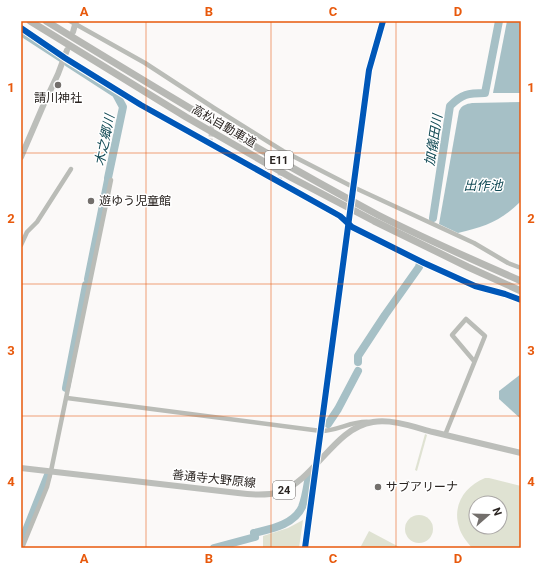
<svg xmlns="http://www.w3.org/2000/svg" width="542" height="569" viewBox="0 0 542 569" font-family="Roboto,'Noto Sans JP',sans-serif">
<rect width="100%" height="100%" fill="#fbf9f8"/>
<g fill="#dfe2d2" fill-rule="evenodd">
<path d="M 425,434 L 427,435 L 417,471 L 415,470 Z"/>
<path d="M 485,478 L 489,478 L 521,486 L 521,548 L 472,548 C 467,542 461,535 459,527 C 452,505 465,486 485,478 ZM 476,503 L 500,503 L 500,527 L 476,527 Z"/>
<circle cx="419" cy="529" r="14"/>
<path d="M 303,520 L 299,548 L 263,548 L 263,536 L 288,528 Z"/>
<path d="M 369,531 L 401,548 L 360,548 Z"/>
</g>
<g fill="#a6c0c6">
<path d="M 507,21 L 521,21 L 521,93 L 493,93 Z"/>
<path d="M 521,102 L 521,201 C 500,222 485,226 458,233 L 439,224 L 459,111 C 462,105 466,104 472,103 Z"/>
<path d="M 521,374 L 521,419 L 499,399 L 499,391 Z"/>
</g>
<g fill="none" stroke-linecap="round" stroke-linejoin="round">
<g stroke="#a6c0c6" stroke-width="8">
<path d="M 21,32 L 61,58"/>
<path d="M 68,63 L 116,94 L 123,107 L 108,178"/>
<path d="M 433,218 L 450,106 C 462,94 468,93 485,93 L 499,21"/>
<path d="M 88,279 L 108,180"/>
<path d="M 358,362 L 358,356 L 385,315 L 419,267 L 420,263"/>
<path d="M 66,388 L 86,285"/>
<path d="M 328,424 L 338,409 L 358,371"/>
<path d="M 254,533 C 270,529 294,525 302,507 C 306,497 307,486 309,476"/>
<path d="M 21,543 L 48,475"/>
<path d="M 214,548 L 255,537"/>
</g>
<g stroke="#d1cecd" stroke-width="4.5" stroke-dasharray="4.5 2" stroke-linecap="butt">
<path d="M 210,143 L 214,108"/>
<path d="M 279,182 L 283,151"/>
<path d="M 348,222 L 353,187"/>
</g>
<g stroke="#babcb7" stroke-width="4.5">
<path d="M 70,21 L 145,63 L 214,108 L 283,151 L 353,187 L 474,243 L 508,263 L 521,268"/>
<path d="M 21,28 L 65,58 L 141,105 L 340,216 L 352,227 L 424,263 L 475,286 L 505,294 L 521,300"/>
<path d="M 353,187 L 369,70 L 383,21"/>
<path d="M 21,245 L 27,232 L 37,222 L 71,169"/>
<path d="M 67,398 L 321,431 C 338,431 353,420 370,422"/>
<path d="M 445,435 L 485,336 L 466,319 L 452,335 L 474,361"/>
<path d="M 22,548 L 47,487 L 51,471 L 111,180"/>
<path d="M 305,548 L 348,222"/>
</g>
<g stroke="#bcbeba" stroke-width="6">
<path d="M 73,32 L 76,21"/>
<path d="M 21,157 L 43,106 L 58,74 L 67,50"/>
<path d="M 21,468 L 238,493 C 252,495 266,496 280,492 C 316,479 334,428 373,422 C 393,419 414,427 433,432 C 462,439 492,446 521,453"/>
</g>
<g stroke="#b7b8b4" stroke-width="7">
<path d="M 30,21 L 186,117 L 292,178 L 374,221 L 468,267 L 521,291"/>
<path d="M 46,21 C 156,88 265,155 378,215 C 425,239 473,260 521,281"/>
</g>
<defs>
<g id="cycleway">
<path d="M 21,28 L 65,58 L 141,105 L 340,216 L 352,227 L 424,263 L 475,286 L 505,294 L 521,300"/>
<path d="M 305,548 L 369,70 L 383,21"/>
</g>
</defs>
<use href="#cycleway" stroke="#fff" stroke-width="8"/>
<use href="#cycleway" stroke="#0057b8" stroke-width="6"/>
</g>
<path fill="none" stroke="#e8590c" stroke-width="1" stroke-opacity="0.55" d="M 146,21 L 146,548M 271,21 L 271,548M 396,21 L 396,548M 21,153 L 521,153M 21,284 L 521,284M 21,416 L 521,416"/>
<g fill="#736f6c" stroke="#fff" stroke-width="1.5">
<circle cx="58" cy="85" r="4"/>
<circle cx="91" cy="201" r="4"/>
<circle cx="378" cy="487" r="4"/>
</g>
<g text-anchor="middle" stroke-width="3" stroke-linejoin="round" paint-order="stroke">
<g fill="#fff" stroke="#6a6664" stroke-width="1">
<rect x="265" y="151" width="28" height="18" rx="3"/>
<rect x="273" y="481" width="22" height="18" rx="3"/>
</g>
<g font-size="11" font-weight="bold" fill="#2a2421">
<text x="279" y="164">E11</text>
<text x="284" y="494">24</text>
</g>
<g font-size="12" fill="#2a2421" stroke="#fff" text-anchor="start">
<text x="58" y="102" text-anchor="middle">請川神社</text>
<text x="99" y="205">遊ゆう児童館</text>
<text x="386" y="491">サブアリーナ</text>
</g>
<g font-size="12" fill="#2a2421" stroke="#fff">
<text transform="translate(224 126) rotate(30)" y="4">高松自動車道</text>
<text transform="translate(214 479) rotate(6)" y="4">善通寺大野原線</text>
</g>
<g font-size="13" font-style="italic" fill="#0f4853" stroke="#fff">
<text transform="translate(104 140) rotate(-78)" y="5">木之郷川</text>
<text transform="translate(433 140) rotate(-81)" y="5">加儀田川</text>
<text x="483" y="190">出作池</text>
</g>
</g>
<rect width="542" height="569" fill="none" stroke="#ffffff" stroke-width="44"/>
<g transform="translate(488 515) rotate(70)"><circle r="19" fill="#ffffff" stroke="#aaa7a6"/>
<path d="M0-3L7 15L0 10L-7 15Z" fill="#736f6c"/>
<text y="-6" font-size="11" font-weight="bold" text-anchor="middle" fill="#2a2421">N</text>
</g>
<rect x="22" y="22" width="498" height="525" fill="none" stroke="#e8590c" stroke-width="1.5"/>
<g font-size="13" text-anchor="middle" font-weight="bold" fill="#e8590c">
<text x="84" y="16">A</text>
<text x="209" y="16">B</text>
<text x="333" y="16">C</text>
<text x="458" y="16">D</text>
<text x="11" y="92">1</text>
<text x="531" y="92">1</text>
<text x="11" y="223">2</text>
<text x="531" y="223">2</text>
<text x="11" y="355">3</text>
<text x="531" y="355">3</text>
<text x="11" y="486">4</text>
<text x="531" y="486">4</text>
<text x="84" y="563">A</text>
<text x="209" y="563">B</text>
<text x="333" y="563">C</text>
<text x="458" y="563">D</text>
</g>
</svg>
